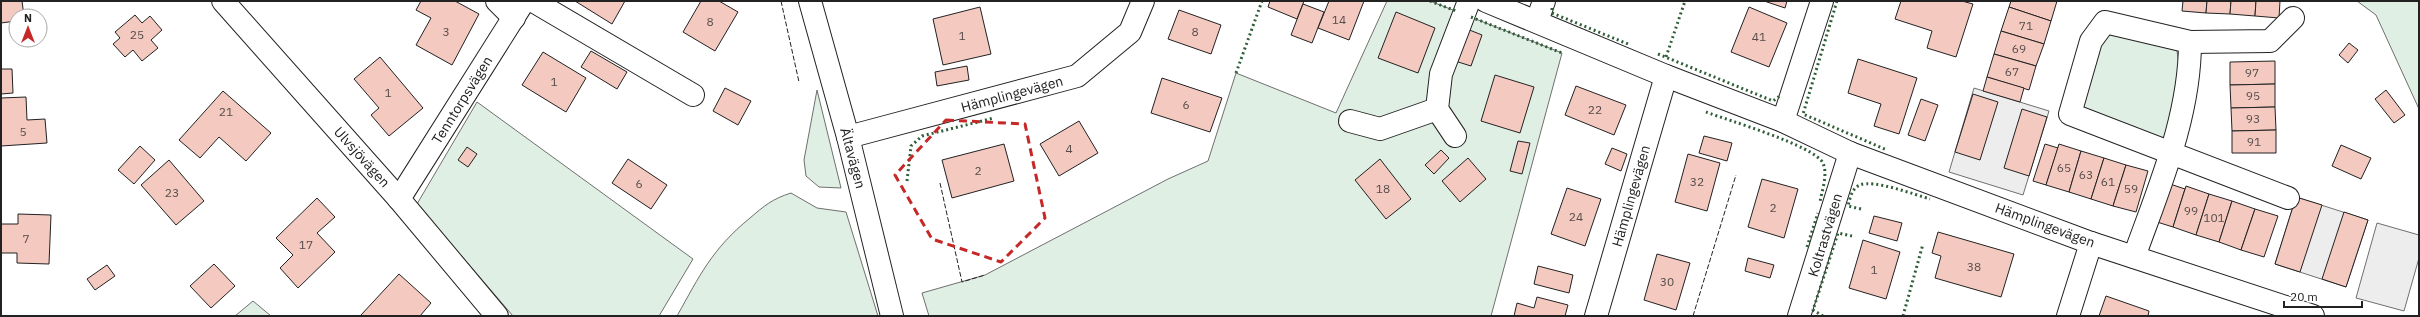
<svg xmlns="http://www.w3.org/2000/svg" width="2420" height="317" viewBox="0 0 2420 317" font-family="'IBM Plex Sans',sans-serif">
<rect width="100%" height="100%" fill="#fff"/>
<g fill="#e0efe3" stroke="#6f6f6f">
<path d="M 1387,1 L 1430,1 L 1562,53 L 1491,316 L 929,316 L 922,293 L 985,275 L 1168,179 L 1208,161 L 1236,73 L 1336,113 Z"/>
<path d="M 2357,1 L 2419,1 L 2419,109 L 2376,15 Z"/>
<path d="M 2108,33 L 2160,42 L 2177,51 L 2180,70 L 2165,137 L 2151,139 L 2085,113 L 2081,102 L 2095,45 Z"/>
<path d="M 817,90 L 841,188 L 819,187 L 806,176 L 804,160 Z"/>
<path d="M 477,102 L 693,259 L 659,316 L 513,316 L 417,204 Z"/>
<path d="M 791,193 L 817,208 L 846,212 L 878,316 L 677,316 C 700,275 712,249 750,218 C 764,206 772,199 791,193 Z"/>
<path d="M 253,301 L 271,316 L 235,316 Z"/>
</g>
<g fill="#ededed" stroke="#6f6f6f">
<path d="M 1974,88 L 2049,111 L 2023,195 L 1949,172 Z"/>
<path d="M 2296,197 L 2368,220 L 2346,287 L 2275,264 Z"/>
<path d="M 2377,223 L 2419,235 L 2419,258 L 2404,311 L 2356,298 Z"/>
</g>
<g fill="#f3c9c0" stroke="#222">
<path d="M 1,1 L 22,1 L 24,16 L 16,16 L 16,21 L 1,23 Z"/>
<path d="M 421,1 L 455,1 L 479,14 L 452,65 L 416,45 L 431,18 L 416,10 Z"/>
<path d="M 575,1 L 625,1 L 612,24 Z"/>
<path d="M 701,1 L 719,1 L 738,12 L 715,51 L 683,32 Z"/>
<path d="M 1270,1 L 1304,1 L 1297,19 L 1268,7 Z"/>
<path d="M 1329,1 L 1364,1 L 1349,40 L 1318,28 Z"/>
<path d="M 1764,1 L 1787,1 L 1785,8 Z"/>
<path d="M 1901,1 L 1962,1 L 1973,4 L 1956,57 L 1927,48 L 1932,31 L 1895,19 Z"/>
<path d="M 2011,1 L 2057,1 L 2051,21 L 2009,7 Z"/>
<path d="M 2183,1 L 2207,1 L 2206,13 L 2182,11 Z"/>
<path d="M 2207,1 L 2231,1 L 2230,14 L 2206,13 Z"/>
<path d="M 2231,1 L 2256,1 L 2255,16 L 2230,14 Z"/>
<path d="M 2256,1 L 2280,1 L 2279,18 L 2255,16 Z"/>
<path d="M 1303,4 L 1324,12 L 1312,43 L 1291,35 Z"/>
<path d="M 980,7 L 991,54 L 943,65 L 933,19 Z"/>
<path d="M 1749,7 L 1787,23 L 1769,67 L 1731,52 Z"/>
<path d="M 2009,7 L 2051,21 L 2044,44 L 2001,31 Z"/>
<path d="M 1179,10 L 1221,25 L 1211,54 L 1168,39 Z"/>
<path d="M 1396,12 L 1435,28 L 1418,73 L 1378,58 Z"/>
<path d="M 135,15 L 142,23 L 150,16 L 162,30 L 151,40 L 158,48 L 142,61 L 133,50 L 125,57 L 113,44 L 120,38 L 115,32 Z"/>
<path d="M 1467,29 L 1482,35 L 1471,66 L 1455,61 Z"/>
<path d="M 2001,31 L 2044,44 L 2036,66 L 1994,54 Z"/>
<path d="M 2349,43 L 2358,50 L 2348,63 L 2339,55 Z"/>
<path d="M 591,51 L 627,72 L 617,89 L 581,67 Z"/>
<path d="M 543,52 L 586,78 L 566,112 L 522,85 Z"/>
<path d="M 1994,54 L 2036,66 L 2029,90 L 1987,77 Z"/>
<path d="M 380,57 L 423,108 L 389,136 L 371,115 L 379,108 L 354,79 Z"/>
<path d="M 1858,59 L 1917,78 L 1899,134 L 1874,126 L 1881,104 L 1848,93 Z"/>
<path d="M 2275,61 L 2275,84 L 2230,85 L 2230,62 Z"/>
<path d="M 967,66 L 969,80 L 937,86 L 935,72 Z"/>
<path d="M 1,69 L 12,69 L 13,93 L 1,94 Z"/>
<path d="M 1495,75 L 1534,87 L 1520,133 L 1481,121 Z"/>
<path d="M 1987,77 L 2024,88 L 2020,102 L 1983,91 Z"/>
<path d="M 1162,78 L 1222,98 L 1210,132 L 1151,113 Z"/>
<path d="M 2275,84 L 2275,107 L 2231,108 L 2230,85 Z"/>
<path d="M 1576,86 L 1626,105 L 1614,135 L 1565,115 Z"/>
<path d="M 725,88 L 751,101 L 738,125 L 713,111 Z"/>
<path d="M 2386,90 L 2405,115 L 2394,123 L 2375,99 Z"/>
<path d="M 223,91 L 271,133 L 246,161 L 219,137 L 200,158 L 179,140 Z"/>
<path d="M 1973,94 L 1998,102 L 1980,160 L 1955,152 Z"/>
<path d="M 26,97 L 27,120 L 45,119 L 47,143 L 1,146 L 1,98 Z"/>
<path d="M 1921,99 L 1938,105 L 1925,141 L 1908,135 Z"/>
<path d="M 2275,107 L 2276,130 L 2232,131 L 2231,108 Z"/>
<path d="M 2022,109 L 2047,117 L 2029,176 L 2004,168 Z"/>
<path d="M 1079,121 L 1098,153 L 1059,176 L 1040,144 Z"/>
<path d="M 2276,130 L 2276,153 L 2232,153 L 2232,131 Z"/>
<path d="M 1704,136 L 1732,143 L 1727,161 L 1699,153 Z"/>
<path d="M 1518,141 L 1530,143 L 1522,174 L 1510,171 Z"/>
<path d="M 1004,144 L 1014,181 L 952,198 L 942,160 Z"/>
<path d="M 2045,144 L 2058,148 L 2046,185 L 2033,181 Z"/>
<path d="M 2059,144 L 2081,151 L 2069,192 L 2046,185 Z"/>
<path d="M 2341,145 L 2371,158 L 2361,179 L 2332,166 Z"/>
<path d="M 140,146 L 155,160 L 134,184 L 118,170 Z"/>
<path d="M 467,147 L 477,154 L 468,167 L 458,160 Z"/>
<path d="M 1612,148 L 1627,154 L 1621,171 L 1605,164 Z"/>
<path d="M 1441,150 L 1449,158 L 1434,174 L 1425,165 Z"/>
<path d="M 2081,151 L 2104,158 L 2091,199 L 2069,192 Z"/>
<path d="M 1688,154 L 1720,163 L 1707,211 L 1675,202 Z"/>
<path d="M 1468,158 L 1486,179 L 1460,202 L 1442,181 Z"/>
<path d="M 2104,158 L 2126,165 L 2113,206 L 2091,199 Z"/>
<path d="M 628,159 L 667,185 L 651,209 L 612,183 Z"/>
<path d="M 1380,159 L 1411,199 L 1386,219 L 1355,180 Z"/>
<path d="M 169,160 L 204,201 L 176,225 L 141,185 Z"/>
<path d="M 2126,165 L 2148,171 L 2136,212 L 2113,206 Z"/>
<path d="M 1762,179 L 1798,189 L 1784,238 L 1748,227 Z"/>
<path d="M 2170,184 L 2185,189 L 2173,227 L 2157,222 Z"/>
<path d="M 2186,186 L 2209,194 L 2196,235 L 2173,227 Z"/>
<path d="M 1567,188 L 1601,199 L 1585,246 L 1551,234 Z"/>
<path d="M 2209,194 L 2232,201 L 2219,242 L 2196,235 Z"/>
<path d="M 2296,197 L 2322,205 L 2300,272 L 2275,264 Z"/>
<path d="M 317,198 L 335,217 L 317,233 L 335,252 L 298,288 L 280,268 L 293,255 L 276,238 Z"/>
<path d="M 2232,201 L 2255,209 L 2241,250 L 2219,242 Z"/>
<path d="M 2255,209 L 2278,216 L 2264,257 L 2241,250 Z"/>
<path d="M 2344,212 L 2368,220 L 2346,287 L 2322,279 Z"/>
<path d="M 18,214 L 51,215 L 49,264 L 17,263 L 17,253 L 1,253 L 1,224 L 18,224 Z"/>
<path d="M 1874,216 L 1902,223 L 1897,241 L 1869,233 Z"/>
<path d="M 1938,232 L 2014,254 L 2001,297 L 1935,278 L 1941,256 L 1932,253 Z"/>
<path d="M 1863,240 L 1900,252 L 1886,299 L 1849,288 Z"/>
<path d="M 1657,254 L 1690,263 L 1676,310 L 1644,300 Z"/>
<path d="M 1748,258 L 1774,265 L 1770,278 L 1745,271 Z"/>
<path d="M 214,264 L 235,286 L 211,308 L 190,286 Z"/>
<path d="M 107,265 L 115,276 L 95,290 L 87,279 Z"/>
<path d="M 1538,266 L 1573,275 L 1569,293 L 1534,284 Z"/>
<path d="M 399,274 L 431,303 L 420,316 L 363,316 L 361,315 Z"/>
<path d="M 2106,296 L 2149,311 L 2148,316 L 2099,316 Z"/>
<path d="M 1537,297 L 1568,305 L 1565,316 L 1514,316 L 1517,303 L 1534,308 Z"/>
</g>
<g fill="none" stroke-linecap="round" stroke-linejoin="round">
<defs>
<g id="minor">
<path d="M 223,1 L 399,199 L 497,316"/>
<path d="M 497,1 L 514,18"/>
<path d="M 533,1 L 693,95"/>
<path d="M 1486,1 L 1666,76 L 1783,121 L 1850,153 L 2091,243 L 2313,316"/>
<path d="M 1537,21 L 1544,1"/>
<path d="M 2190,42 L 2270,41 L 2293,18"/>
<path d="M 1350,121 L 1380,129 L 1437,109"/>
<path d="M 1783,121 L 1822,1"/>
<path d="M 1455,136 L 1437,109 L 1441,74 L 1469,1"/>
<path d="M 848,137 L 1077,76 L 1130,32 L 1143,1"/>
<path d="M 399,199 L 524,1"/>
<path d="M 2134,257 C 2159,187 2190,117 2190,42 L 2105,22 L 2091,41 L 2070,114 L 2288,198"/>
<path d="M 1596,316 L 1666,76"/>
<path d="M 1799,316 L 1850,153"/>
<path d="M 2068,316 L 2091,243"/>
</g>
<path id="major" d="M 810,1 L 848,137 L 892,316"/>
</defs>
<use href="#minor" stroke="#222" stroke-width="24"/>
<use href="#major" stroke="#222" stroke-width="24"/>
<use href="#minor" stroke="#fff" stroke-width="22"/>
<use href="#major" stroke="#fff" stroke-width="22"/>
<g stroke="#2f5e38" stroke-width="3" stroke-dasharray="2 3" stroke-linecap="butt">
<path d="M 1430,1 L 1456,11"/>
<path d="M 1837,1 L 1803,114 L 1887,150"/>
<path d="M 1552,8 L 1552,13 L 1628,44"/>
<path d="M 1471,17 L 1562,53"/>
<path d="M 1658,54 L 1773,101 L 1781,95"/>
<path d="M 1666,57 L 1685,1"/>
<path d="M 1236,73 L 1262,1"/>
<path d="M 1706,112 C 1727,120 1815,146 1823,163 C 1828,175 1822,190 1820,202"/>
<path d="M 907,181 L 911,146 L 922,136 L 994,118"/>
<path d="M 1861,209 L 1848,206 C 1850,198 1852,188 1860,185 C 1873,179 1916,195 1930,199"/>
<path d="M 1807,247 L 1818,213"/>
<path d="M 1823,316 L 1813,310 L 1838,233 L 1852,236"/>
<path d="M 1903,316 L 1923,244"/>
</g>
<g stroke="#222" stroke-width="1" stroke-dasharray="5 2" stroke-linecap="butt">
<path d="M 781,1 L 799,82"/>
<path d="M 940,183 L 962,282 L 985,275"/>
<path d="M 1693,316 L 1736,175"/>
</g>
</g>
<path fill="none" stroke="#c62828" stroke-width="3" stroke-dasharray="8 5" stroke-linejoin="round" d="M 946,120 L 1025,124 L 1045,218 L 1001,262 L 932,239 L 895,175 Z"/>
<g text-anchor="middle" stroke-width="3" stroke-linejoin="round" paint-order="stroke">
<g font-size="12" fill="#564c4a">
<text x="1339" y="24">14</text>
<text x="710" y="26">8</text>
<text x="2026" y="30">71</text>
<text x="446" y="36">3</text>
<text x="1195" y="36">8</text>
<text x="137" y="39">25</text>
<text x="962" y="40">1</text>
<text x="1759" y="41">41</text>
<text x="2019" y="53">69</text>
<text x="2012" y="76">67</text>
<text x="2252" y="77">97</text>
<text x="554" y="86">1</text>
<text x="388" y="97">1</text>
<text x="2253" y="100">95</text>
<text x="1186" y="109">6</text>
<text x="1595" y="114">22</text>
<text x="226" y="116">21</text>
<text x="2253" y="123">93</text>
<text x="23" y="136">5</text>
<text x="2254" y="146">91</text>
<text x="1069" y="153">4</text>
<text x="2064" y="172">65</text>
<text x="978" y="175">2</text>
<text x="2086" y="179">63</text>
<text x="1697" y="186">32</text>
<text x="2108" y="186">61</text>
<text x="639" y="188">6</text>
<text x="1383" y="193">18</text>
<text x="2131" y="193">59</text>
<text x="172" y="197">23</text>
<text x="1773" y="212">2</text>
<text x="2191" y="215">99</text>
<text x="1576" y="221">24</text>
<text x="2214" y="222">101</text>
<text x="26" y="243">7</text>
<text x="306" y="249">17</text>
<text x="1974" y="271">38</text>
<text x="1874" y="274">1</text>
<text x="1667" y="286">30</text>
</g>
<g font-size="14" fill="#222" stroke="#fff">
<text transform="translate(1012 94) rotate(-15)" y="5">Hämplingevägen</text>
<text transform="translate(462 100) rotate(-58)" y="5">Tenntorpsvägen</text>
<text transform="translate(362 157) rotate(48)" y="5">Ulvsjövägen</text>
<text transform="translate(853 158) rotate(75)" y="5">Ältavägen</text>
<text transform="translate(1631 196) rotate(-74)" y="5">Hämplingevägen</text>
<text transform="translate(2045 225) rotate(20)" y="5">Hämplingevägen</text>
<text transform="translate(1825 235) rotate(-73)" y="5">Koltrastvägen</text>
</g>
</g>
<rect width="2420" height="317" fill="none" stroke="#222222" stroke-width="4"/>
<g transform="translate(28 28)"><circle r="19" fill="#ffffff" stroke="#a7a7a7"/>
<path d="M0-3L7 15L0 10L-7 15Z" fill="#c62828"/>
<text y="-6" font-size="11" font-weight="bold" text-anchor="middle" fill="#222222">N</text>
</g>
<path d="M2284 301v6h78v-6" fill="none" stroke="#222222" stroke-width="2"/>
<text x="2290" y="301" font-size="12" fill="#222222" stroke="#ffffff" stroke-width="3" paint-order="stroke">20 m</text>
</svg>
